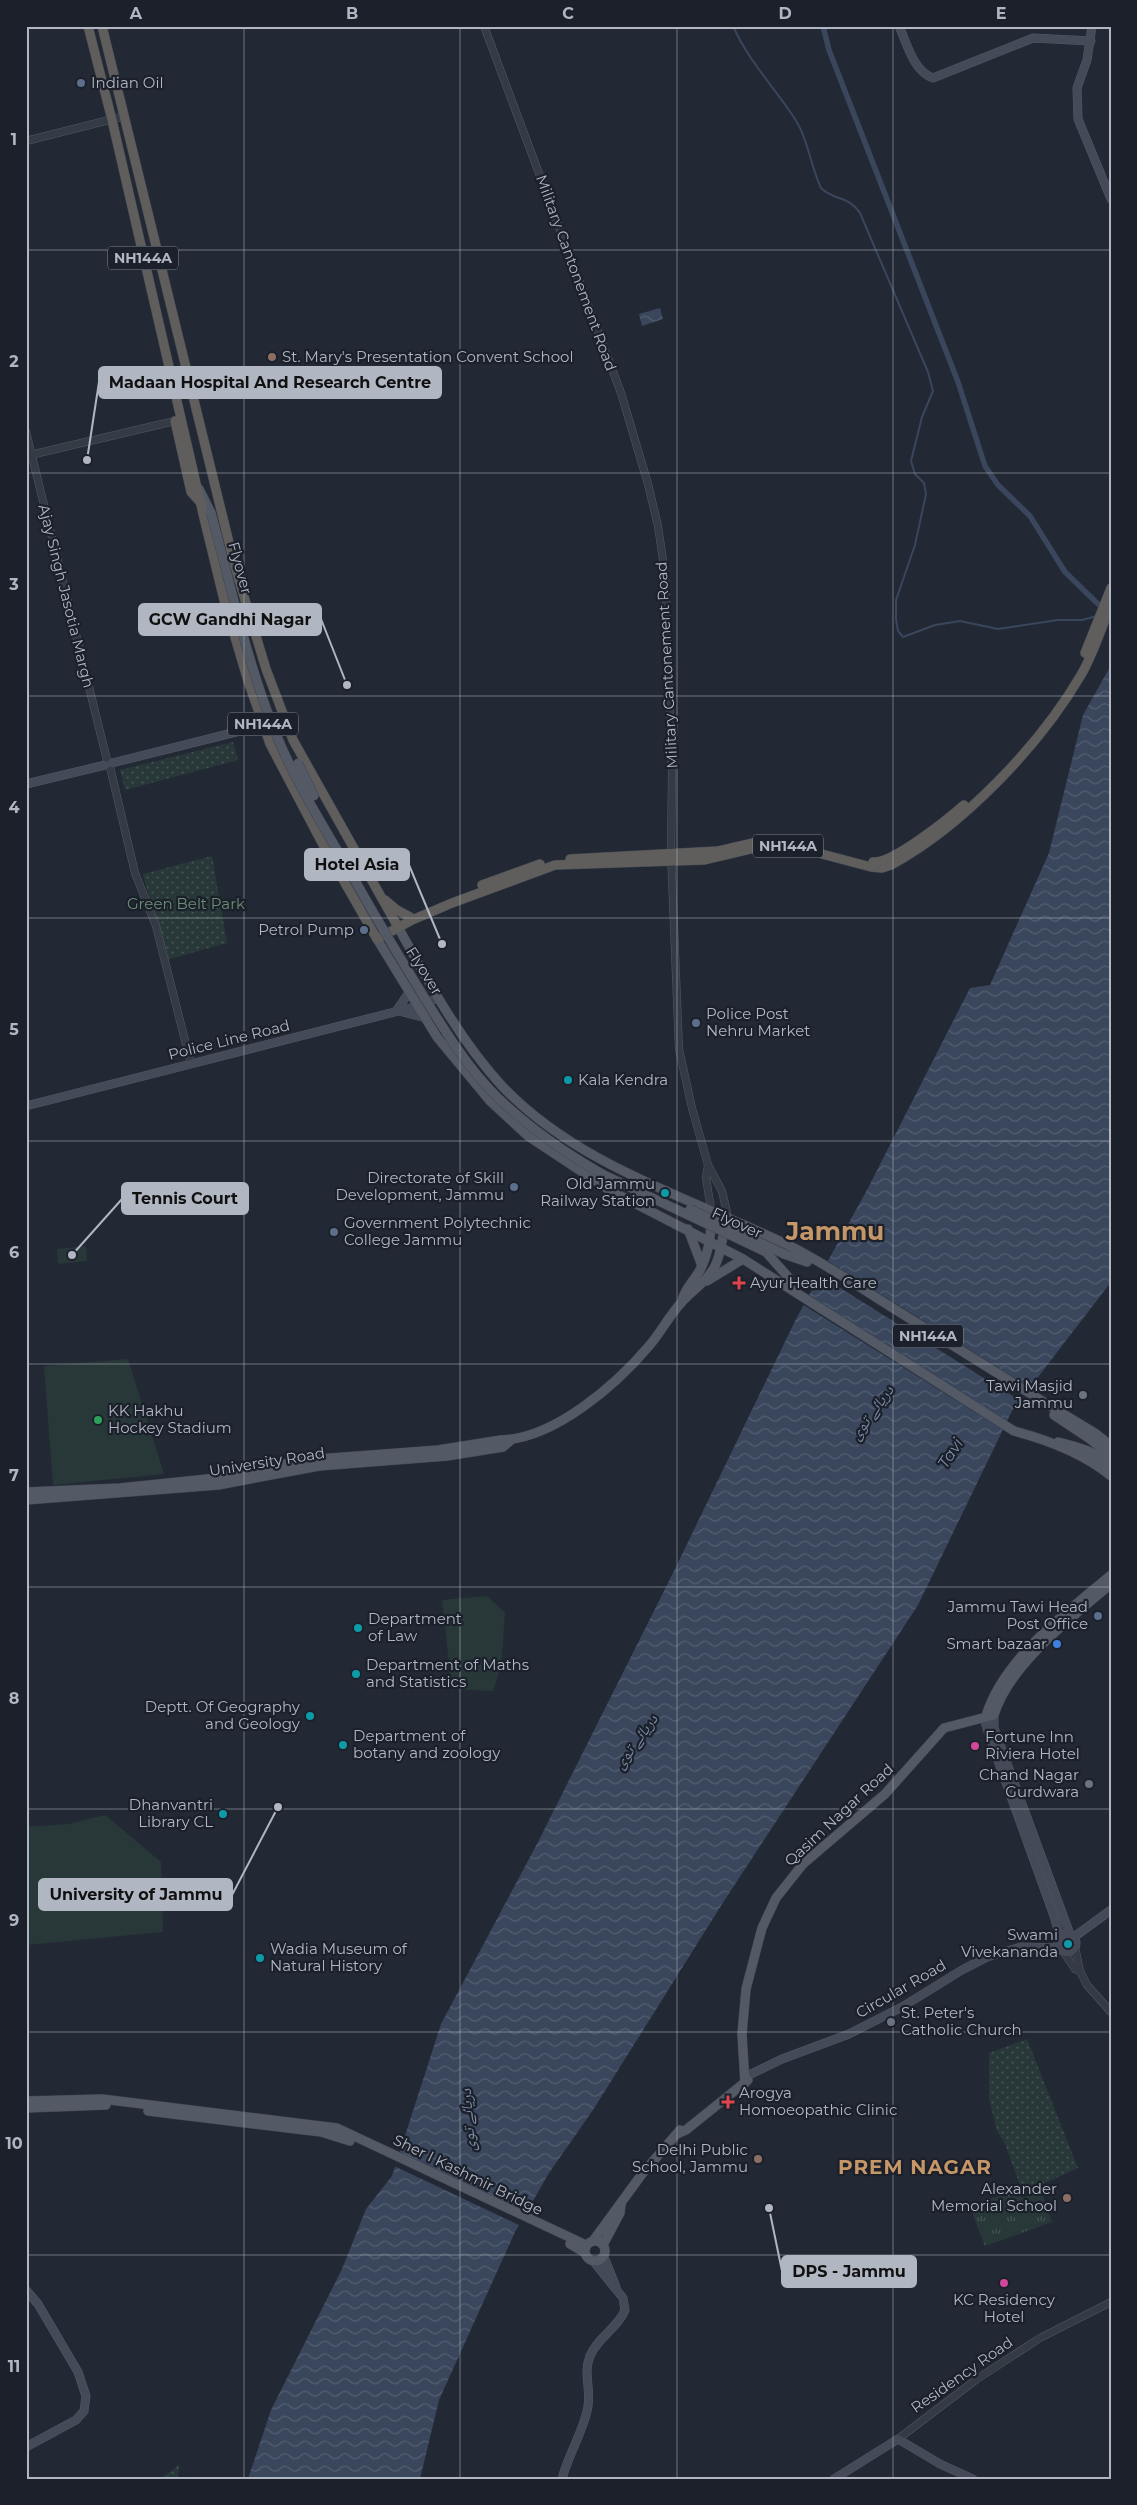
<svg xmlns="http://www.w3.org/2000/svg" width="1137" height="2505" viewBox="0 0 1137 2505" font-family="Montserrat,'Noto Naskh Arabic',sans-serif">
<defs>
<pattern id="grass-tufts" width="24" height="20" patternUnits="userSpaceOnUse" patternTransform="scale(1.25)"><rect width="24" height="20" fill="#283839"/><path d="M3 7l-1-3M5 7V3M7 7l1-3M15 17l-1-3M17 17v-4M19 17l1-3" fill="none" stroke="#455354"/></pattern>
<pattern id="park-dots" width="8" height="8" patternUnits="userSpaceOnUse" patternTransform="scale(1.25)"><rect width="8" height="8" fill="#283839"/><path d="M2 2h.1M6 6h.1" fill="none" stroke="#455354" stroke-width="1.8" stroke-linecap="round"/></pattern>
<pattern id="water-waves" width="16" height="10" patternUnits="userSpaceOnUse" patternTransform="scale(1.25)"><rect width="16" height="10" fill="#39465c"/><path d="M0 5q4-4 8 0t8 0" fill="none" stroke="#535e72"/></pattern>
</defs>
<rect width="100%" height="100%" fill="#222934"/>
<path fill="url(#grass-tufts)" d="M 1018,2189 L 1022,2198 L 1041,2191 L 1052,2222 L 985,2246 L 970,2207 Z"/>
<g fill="url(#park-dots)">
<path d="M 233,742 L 238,760 L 125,790 L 120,770 Z"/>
<path d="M 212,856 L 227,943 L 166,960 L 143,874 Z"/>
<path d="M 1027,2039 L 1078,2168 L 1023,2193 L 1005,2144 L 997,2131 L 989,2099 L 989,2053 Z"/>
<path d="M 179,2465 L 178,2479 L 160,2479 Z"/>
</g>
<g fill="#283839">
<path d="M 86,1246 L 87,1261 L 58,1264 L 57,1249 Z"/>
<path d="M 128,1359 L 164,1474 L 53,1485 L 44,1366 Z"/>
<path d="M 487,1596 L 505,1613 L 501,1666 L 493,1691 L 452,1689 L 442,1600 Z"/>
<path d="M 105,1815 L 161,1862 L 163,1932 L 26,1945 L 26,1827 L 69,1824 Z"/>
</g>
<g fill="url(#water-waves)">
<path d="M 660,308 L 663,319 L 642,326 L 639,314 Z"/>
<path d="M 1111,665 L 1111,1282 L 1012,1411 L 918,1605 L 724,1901 L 593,2110 L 549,2173 L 515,2232 L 439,2400 L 420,2479 L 248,2479 L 271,2410 L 342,2269 L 366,2209 L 392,2176 L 441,2024 L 538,1842 L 673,1573 L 796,1319 L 868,1188 L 970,988 L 990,985 L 1049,853 L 1083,715 Z"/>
</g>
<g fill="#222934">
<path d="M 826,1260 L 1032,1389 L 1022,1402 L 818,1274 Z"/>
<path d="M 806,1296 L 1009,1423 L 1005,1431 L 802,1304 Z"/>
<path d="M 397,2152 L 528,2215 L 521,2226 L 392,2165 Z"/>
</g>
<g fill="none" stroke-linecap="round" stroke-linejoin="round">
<path stroke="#39465c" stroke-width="2" d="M 733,26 C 748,60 773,86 793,116 C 808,137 810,165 821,188 C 834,201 848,195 860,213 L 928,372 L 933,391 L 922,417 L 911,461 L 915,474 L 924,483 L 926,494 L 915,545 L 896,600 L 896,619 L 898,631 L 903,637 L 935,625 L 960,621 L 998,629 L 1058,620 L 1082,620 L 1097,616"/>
<path stroke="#39465c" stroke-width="5.5" d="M 823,26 L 829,50 L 958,382 L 985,466 L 998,485 L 1030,516 L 1065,572 L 1098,604 L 1105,608"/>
<defs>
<g id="tertiary">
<path d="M 484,26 L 621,393 L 648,484 L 658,526 L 665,573 L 672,772 L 671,853 L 679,1049 L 692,1108 L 708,1165 L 706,1178 L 711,1209"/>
<path d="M 26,141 L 125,116"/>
<path d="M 26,432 L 107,760"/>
<path d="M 26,456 L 179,420"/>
<path d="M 110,767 L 135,873 L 156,926 L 191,1064"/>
<path d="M 708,1165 L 722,1191 L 728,1217"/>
<path d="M 1075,1947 L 1080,1971 L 1087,1985 L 1111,2012"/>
<path d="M 1063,1951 L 1075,1969 L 1080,1971"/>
<path d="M 898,2439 L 977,2379 L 1040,2338 L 1111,2302"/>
</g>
<g id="secondary">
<path d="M 899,26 C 907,43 913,71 933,78 L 1033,38 L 1091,41"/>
<path d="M 1092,26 L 1087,60 L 1077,88 L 1078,119 L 1111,199"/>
<path d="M 112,763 L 284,720"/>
<path d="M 26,784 L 105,765"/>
<path d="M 397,1010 L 410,991"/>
<path d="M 399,1011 L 426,1018"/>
<path d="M 26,1106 L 418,1006 L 438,998"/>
<path d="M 994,1715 L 994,1728 L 1070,1934"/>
<path d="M 986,1716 L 985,1722 L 991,1741 L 1054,1916 L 1060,1937"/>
<circle cx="1067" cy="1943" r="9"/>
<path d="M 1074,1937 L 1111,1910"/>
<path d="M 749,2075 L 782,2059 L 849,2034 L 902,2007 L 962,1970 L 987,1957 L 1021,1947 L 1060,1948"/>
<path d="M 604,2257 L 616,2287"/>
<path d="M 26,2290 L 38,2304 L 78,2372 L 86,2396 L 84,2411 L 76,2420 L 26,2447"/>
<path d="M 562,2479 C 568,2455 585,2428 588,2406 C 591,2389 583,2373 590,2356 C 597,2338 618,2328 625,2310 L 623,2298 L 594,2262"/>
<path d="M 834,2479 L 898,2439 L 940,2464 L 973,2479"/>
</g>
<g id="primary">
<path d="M 199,489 L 211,513"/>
<path d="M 398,927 C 429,983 459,1039 502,1086 C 580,1168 695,1199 794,1248 C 829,1266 862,1289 896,1310 C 962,1351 1028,1393 1095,1433 L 1111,1446"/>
<path d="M 377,939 L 437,1037 L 490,1101 L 528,1136 L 611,1191 L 743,1259 L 1014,1431 C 1048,1440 1083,1453 1111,1476"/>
<path d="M 688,1229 L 702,1266"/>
<path d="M 784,1254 L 807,1262"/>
<path d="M 707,1281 L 743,1259"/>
<path d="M 682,1301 C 684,1289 694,1281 700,1270 C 708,1255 711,1236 711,1220"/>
<path d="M 1054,1415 L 1090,1439 L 1111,1456"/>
<path d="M 1058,1442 C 1078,1447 1095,1451 1111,1466"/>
<path d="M 26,1492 L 120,1488 L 217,1478 L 304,1460 L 438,1450 L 501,1440 C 554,1439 616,1385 649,1346 C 661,1332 669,1316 681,1303 C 691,1291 708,1281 715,1266 C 721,1254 722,1239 725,1226"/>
<path d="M 26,1500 L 218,1485 L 319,1466 L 447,1456 L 503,1447 L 510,1441"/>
<path d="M 986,1716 C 1003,1659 1067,1612 1111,1575"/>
<path d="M 745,2083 L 742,2034 L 746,1989 L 762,1928 L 776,1898 L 803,1864 L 885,1794 L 944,1728 L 994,1715 C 1009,1665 1072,1617 1111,1584"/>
<path d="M 26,2101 L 102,2099 L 337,2128 L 586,2245"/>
<path d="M 26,2108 L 106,2105"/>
<path d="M 148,2111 L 321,2132 L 350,2141"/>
<path d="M 677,2134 L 686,2130 L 748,2080"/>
<circle cx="595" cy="2251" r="10"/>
<path d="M 593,2241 L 642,2174 L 680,2130"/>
<path d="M 570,2244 L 585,2253"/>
<path d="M 603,2245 L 620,2213 L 621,2204"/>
</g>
<g id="trunk">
<path d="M 88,26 L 112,120 L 204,518 L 224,600 L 248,681 L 270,744 L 321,841 L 377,939 L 412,920 L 452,903 L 555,865 L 704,860 L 772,844 L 803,849 L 871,867 L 882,868 L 891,865 C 963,826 1040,745 1081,675 C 1094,653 1101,628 1111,605"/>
<path d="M 102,26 L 235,567 L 266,669 L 293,740 L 398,927"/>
<path d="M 175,421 L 191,492 L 202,504"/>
<path d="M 1085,653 L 1111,588"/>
<path d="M 570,859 L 718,851 L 770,839"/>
<path d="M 873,862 C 892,864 948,819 964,805"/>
<path d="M 482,885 L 540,864"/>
<path d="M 385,900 L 397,910 L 410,917"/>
</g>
</defs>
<use href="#tertiary" stroke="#535963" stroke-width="8"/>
<use href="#secondary" stroke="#535963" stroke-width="9"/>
<use href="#primary" stroke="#3f444f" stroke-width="10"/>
<use href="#trunk" stroke="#404650" stroke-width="10"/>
<use href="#tertiary" stroke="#353b45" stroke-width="7"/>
<use href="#secondary" stroke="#444a57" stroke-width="8"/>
<use href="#primary" stroke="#545a65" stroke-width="9"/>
<use href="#trunk" stroke="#5f5e5c" stroke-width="9"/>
<defs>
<g id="primary-bridge">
<path d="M 211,513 C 231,586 247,663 276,734 C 297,786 329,835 357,884 C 378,922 401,959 424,997 C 445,1031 467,1067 496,1096 C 528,1127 565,1153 604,1175 L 766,1252 L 789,1278"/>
<path d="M 298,763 L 314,796"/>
<path d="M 690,1209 L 784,1254"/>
</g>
</defs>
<use href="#primary-bridge" stroke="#3f444f" stroke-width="10" stroke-linecap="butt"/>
<use href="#primary-bridge" stroke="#545a65" stroke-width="9"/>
</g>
<path fill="none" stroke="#b0b6c2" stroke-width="1" stroke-opacity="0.55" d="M 244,26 L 244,2479M 460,26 L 460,2479M 677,26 L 677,2479M 893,26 L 893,2479M 26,250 L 1111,250M 26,473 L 1111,473M 26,696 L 1111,696M 26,918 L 1111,918M 26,1141 L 1111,1141M 26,1364 L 1111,1364M 26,1587 L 1111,1587M 26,1809 L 1111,1809M 26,2032 L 1111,2032M 26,2255 L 1111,2255"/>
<g fill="#5c6f8a" stroke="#1b202a" stroke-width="2">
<circle cx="81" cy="83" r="5"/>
<circle cx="364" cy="930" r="5"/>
<circle cx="696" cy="1023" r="5"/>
<circle cx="514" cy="1187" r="5"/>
<circle cx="334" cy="1232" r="5"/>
<circle cx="1098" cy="1616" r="5"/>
</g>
<g fill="#8d6e63" stroke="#1b202a" stroke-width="2">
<circle cx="272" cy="357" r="5"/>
<circle cx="758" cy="2159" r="5"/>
<circle cx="1067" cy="2198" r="5"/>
</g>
<g fill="#0f9aa8" stroke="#1b202a" stroke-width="2">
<circle cx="568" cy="1080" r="5"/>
<circle cx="665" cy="1193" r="5"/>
<circle cx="358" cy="1628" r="5"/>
<circle cx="356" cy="1674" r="5"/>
<circle cx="310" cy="1716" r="5"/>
<circle cx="343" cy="1745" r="5"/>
<circle cx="223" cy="1814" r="5"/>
<circle cx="1068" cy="1944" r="5"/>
<circle cx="260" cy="1958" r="5"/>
</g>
<g fill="#e0444e" stroke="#1b202a" stroke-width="2">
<path d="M736.5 1275.5h5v5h5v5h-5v5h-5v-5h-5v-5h5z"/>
<path d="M725.5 2094.5h5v5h5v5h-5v5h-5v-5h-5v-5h5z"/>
</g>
<g fill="#6b7280" stroke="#1b202a" stroke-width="2">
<circle cx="1083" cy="1395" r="5"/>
<circle cx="1089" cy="1784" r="5"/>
<circle cx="891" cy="2022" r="5"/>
</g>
<circle fill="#2e9e5b" stroke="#1b202a" stroke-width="2" cx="98" cy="1420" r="5"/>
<circle fill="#3f7fe0" stroke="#1b202a" stroke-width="2" cx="1057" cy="1644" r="5"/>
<g fill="#d1479c" stroke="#1b202a" stroke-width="2">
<circle cx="975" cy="1746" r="5"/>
<circle cx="1004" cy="2283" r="5"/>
</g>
<g text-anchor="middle" stroke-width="4.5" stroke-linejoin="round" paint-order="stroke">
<g fill="#1b202a" stroke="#838994" stroke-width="1">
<rect x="108" y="246.5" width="70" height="23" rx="4"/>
<rect x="228" y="712.5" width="70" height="23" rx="4"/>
<rect x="753" y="834.5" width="70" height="23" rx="4"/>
<rect x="893" y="1324.5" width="70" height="23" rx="4"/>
</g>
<g font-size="14" font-weight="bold" fill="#b0b6c2">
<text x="143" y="263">NH144A</text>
<text x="263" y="729">NH144A</text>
<text x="788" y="851">NH144A</text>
<text x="928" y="1341">NH144A</text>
</g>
<g font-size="15" fill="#b0b6c2" stroke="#1b202a" text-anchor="start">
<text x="91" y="88">Indian Oil</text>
<text x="282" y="362">St. Mary's Presentation Convent School</text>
<text x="354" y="935" text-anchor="end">Petrol Pump</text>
<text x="706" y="1019">Police Post<tspan x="706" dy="17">Nehru Market</tspan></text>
<text x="578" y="1085">Kala Kendra</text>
<text x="504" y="1183" text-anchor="end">Directorate of Skill<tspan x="504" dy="17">Development, Jammu</tspan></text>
<text x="655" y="1189" text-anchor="end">Old Jammu<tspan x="655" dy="17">Railway Station</tspan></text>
<text x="344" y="1228">Government Polytechnic<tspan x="344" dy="17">College Jammu</tspan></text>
<text x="750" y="1288">Ayur Health Care</text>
<text x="1073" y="1391" text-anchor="end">Tawi Masjid<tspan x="1073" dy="17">Jammu</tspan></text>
<text x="108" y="1416">KK Hakhu<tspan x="108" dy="17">Hockey Stadium</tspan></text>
<text x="1088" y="1612" text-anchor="end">Jammu Tawi Head<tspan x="1088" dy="17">Post Office</tspan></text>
<text x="368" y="1624">Department<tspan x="368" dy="17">of Law</tspan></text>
<text x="1047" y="1649" text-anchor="end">Smart bazaar</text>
<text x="366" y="1670">Department of Maths<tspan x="366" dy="17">and Statistics</tspan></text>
<text x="300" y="1712" text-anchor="end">Deptt. Of Geography<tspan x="300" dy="17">and Geology</tspan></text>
<text x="353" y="1741">Department of<tspan x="353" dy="17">botany and zoology</tspan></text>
<text x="985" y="1742">Fortune Inn<tspan x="985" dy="17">Riviera Hotel</tspan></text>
<text x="1079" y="1780" text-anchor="end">Chand Nagar<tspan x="1079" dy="17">Gurdwara</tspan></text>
<text x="213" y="1810" text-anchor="end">Dhanvantri<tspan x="213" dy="17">Library CL</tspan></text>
<text x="1058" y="1940" text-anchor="end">Swami<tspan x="1058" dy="17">Vivekananda</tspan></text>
<text x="270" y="1954">Wadia Museum of<tspan x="270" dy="17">Natural History</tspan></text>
<text x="901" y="2018">St. Peter's<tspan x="901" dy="17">Catholic Church</tspan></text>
<text x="739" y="2098">Arogya<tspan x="739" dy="17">Homoeopathic Clinic</tspan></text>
<text x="748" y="2155" text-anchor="end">Delhi Public<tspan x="748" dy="17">School, Jammu</tspan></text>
<text x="1057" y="2194" text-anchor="end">Alexander<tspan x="1057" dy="17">Memorial School</tspan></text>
<text x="1004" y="2305" text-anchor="middle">KC Residency<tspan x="1004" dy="17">Hotel</tspan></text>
</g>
<g font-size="15" fill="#b0b6c2" stroke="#1b202a">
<text transform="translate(576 273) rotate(70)" y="5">Military Cantonement Road</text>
<text transform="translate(240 568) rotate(75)" y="5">Flyover</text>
<text transform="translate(66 596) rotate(76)" y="5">Ajay Singh Jasotia Margh</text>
<text transform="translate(667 665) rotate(-93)" y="5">Military Cantonement Road</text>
<text transform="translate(424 971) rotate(58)" y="5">Flyover</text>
<text transform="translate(229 1040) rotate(-14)" y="5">Police Line Road</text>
<text transform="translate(737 1223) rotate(25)" y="5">Flyover</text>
<text transform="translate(267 1462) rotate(-9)" y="5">University Road</text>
<text transform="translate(839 1815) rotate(-43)" y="5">Qasim Nagar Road</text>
<text transform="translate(901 1989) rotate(-30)" y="5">Circular Road</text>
<text transform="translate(468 2175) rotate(26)" y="5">Sher I Kashmir Bridge</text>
<text transform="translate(962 2375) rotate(-35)" y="5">Residency Road</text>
</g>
<g font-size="15" fill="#6b8f75" stroke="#1b202a">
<text x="186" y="909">Green Belt Park</text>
</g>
<g font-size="16" font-style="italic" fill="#7c8ba7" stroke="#1b202a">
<text transform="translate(871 1412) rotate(-54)" y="6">دریائے توی</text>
<text transform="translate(950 1453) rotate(-57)" y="6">Tavi</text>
<text transform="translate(635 1741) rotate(-54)" y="6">دریائے توی</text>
<text transform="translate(467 2120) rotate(-94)" y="6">دریائے توی</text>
</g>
<g font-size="20" font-weight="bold" letter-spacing="1" fill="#c59668" stroke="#1b202a">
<text x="915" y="2174">PREM NAGAR</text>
</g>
<g font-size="25" font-weight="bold" fill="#c59668" stroke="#1b202a">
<text x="835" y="1240">Jammu</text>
</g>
</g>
<path fill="none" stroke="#b0b6c2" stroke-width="2" d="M87 460L99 382M347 685L321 619M442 944L409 865M72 1255L122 1199M278 1807L232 1895M769 2208L782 2271"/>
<g fill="#b0b6c2" stroke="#1b202a" stroke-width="2">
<circle cx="87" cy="460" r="5"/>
<circle cx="347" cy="685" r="5"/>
<circle cx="442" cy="944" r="5"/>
<circle cx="72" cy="1255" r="5"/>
<circle cx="278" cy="1807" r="5"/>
<circle cx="769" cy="2208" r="5"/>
</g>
<g fill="#b0b6c2" stroke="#b0b6c2" stroke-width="2">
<rect x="99" y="367" width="342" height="31" rx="5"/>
<rect x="139" y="604" width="182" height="31" rx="5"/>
<rect x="305" y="849" width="104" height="31" rx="5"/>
<rect x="122" y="1183" width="126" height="31" rx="5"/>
<rect x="39" y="1879" width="193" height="31" rx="5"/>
<rect x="782" y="2256" width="134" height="31" rx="5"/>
</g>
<g font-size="16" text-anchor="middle" font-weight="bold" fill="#111">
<text x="270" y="388">Madaan Hospital And Research Centre</text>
<text x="230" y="625">GCW Gandhi Nagar</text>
<text x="357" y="870">Hotel Asia</text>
<text x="185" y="1204">Tennis Court</text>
<text x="136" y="1900">University of Jammu</text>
<text x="849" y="2277">DPS - Jammu</text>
</g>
<rect width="1137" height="2505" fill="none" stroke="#1b202a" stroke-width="55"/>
<rect x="28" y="28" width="1082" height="2450" fill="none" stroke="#b0b6c2" stroke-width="2"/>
<g font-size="16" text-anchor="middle" font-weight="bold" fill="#b0b6c2">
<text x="136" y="19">A</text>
<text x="352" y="19">B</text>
<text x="568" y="19">C</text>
<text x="785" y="19">D</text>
<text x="1001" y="19">E</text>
<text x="14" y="145">1</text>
<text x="14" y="367">2</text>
<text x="14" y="590">3</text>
<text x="14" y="813">4</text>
<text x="14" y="1035">5</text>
<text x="14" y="1258">6</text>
<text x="14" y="1481">7</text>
<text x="14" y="1704">8</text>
<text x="14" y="1926">9</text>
<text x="14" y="2149">10</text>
<text x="14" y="2372">11</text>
</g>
</svg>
